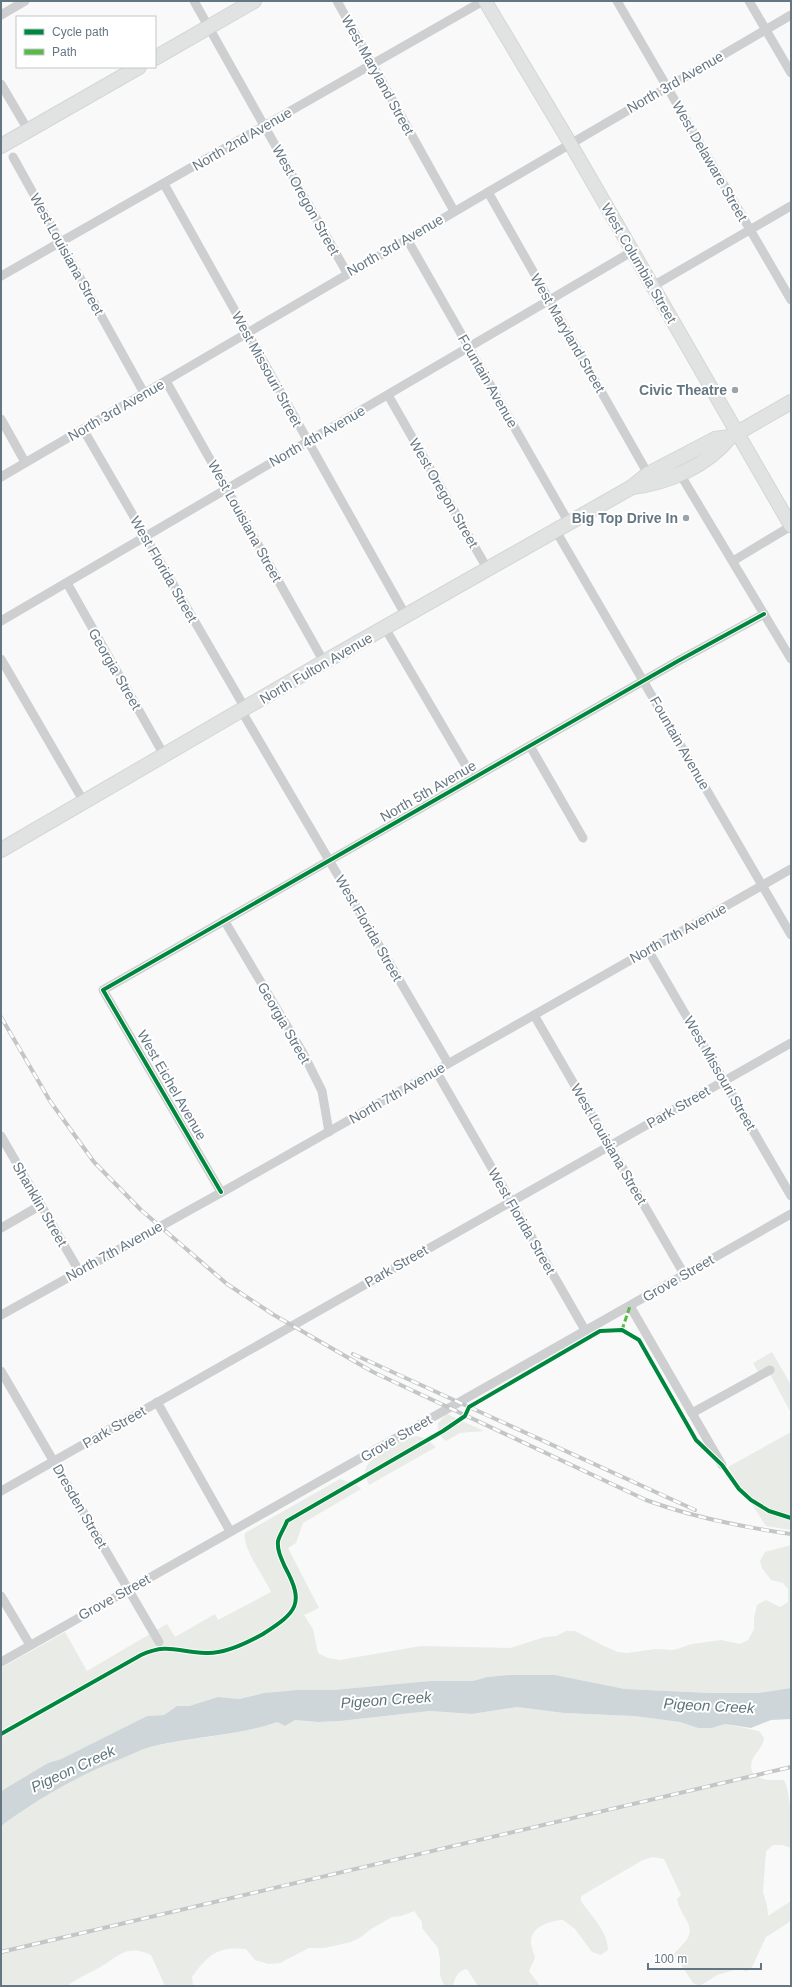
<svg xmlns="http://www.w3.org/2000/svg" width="792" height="1987" viewBox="0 0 792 1987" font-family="Arial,sans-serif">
<rect width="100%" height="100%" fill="#f9f9f9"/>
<g fill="#e8ebe6">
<path d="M 772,1352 L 791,1385 L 791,1413 L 771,1376 L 765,1371 L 758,1372 L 753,1363 Z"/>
<path d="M 447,1414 L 484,1431 L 460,1433 L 446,1441 C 439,1436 437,1432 438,1423 Z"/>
<path d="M 791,1432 L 791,1530 L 766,1526 L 728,1467 Z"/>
<path d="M 417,1436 L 424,1438 L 436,1447 L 369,1485 C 368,1482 365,1476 365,1473 C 365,1456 402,1438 417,1436 Z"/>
<path d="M 340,1479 L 357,1485 L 361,1489 L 303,1523 L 296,1543 L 288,1548 L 319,1608 L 304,1615 L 313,1629 L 318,1653 L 328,1658 L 340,1660 L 421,1646 L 510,1648 L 545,1637 L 556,1636 L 566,1631 L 575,1631 L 604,1646 L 618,1652 L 627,1653 L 655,1649 L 674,1650 L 692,1644 L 721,1640 L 740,1644 L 748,1640 L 754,1629 L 754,1618 L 757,1605 L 766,1600 L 780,1607 L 788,1602 L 788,1589 L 783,1583 L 771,1580 L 762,1568 L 760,1561 L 765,1552 L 791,1545 L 791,1688 L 758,1693 L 711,1693 L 625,1689 L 555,1675 L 508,1675 L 487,1677 L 473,1681 L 430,1681 L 333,1690 L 296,1690 L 264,1693 L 239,1699 L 218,1697 L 189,1706 L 177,1706 L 164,1715 L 147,1716 L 61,1759 L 48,1763 L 1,1792 L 1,1668 L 65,1632 L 87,1671 L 167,1624 L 175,1637 L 215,1614 L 218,1620 L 271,1592 C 265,1577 242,1549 245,1533 Z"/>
<path d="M 517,1707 L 564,1713 L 634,1716 L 680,1722 L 698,1728 L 712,1728 L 725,1724 L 759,1731 L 764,1738 C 763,1748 755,1752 752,1761 C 746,1782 771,1780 784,1780 C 792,1797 791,1827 791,1848 L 783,1845 L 773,1845 L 766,1851 L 763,1892 L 767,1905 L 768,1916 L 791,1901 L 791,1921 L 766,1937 L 752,1967 L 746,1972 L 741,1968 L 717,1975 L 700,1986 L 693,1983 L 674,1954 C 689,1938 696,1934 683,1914 C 680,1908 678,1905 677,1899 L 681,1895 L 664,1859 L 653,1857 L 643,1860 L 581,1896 L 581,1901 C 591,1915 608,1932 608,1950 L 601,1955 L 592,1952 L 575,1929 L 563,1920 C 552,1920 530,1927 531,1942 C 531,1947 534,1953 535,1958 L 529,1971 L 540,1986 L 478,1986 L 467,1969 C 457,1971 455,1977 453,1986 L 444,1986 L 440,1975 L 440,1959 L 438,1948 L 422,1928 L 422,1922 L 414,1911 L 401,1916 L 392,1917 L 371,1929 L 361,1937 L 351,1942 L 324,1948 L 309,1948 L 280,1963 L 269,1964 L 255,1960 L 246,1949 C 217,1946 208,1955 192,1977 L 193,1986 L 165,1986 L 151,1955 C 125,1943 118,1958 97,1969 C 87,1974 76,1979 67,1986 L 1,1986 L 1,1826 C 39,1798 79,1775 123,1758 C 133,1754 144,1748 154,1746 C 195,1737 238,1736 277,1722 L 285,1726 L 295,1720 L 318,1722 L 340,1721 L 430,1711 L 472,1714 Z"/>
</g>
<path fill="#ced6d9" d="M 508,1675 L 555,1675 L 625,1689 L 711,1693 L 758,1693 L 791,1688 L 791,1719 L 771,1720 L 751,1728 L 725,1724 L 712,1728 L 698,1728 L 680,1722 L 634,1716 L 564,1713 L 517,1707 L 472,1714 L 430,1711 L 340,1721 L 318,1722 L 295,1720 L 285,1726 L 277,1722 C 238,1736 195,1736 154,1746 C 144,1748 133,1754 123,1758 C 79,1775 39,1798 1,1826 L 1,1792 L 3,1790 L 48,1763 L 61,1759 L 147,1716 L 164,1715 L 177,1706 L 189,1706 L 218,1697 L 239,1699 L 264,1693 L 296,1690 L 333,1690 L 430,1681 L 473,1681 L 487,1677 Z"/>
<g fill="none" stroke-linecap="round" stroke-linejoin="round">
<defs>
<path id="secondary" d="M 485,1 L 570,143 L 791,526"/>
<g id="primary">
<path d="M 155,58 L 254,1"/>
<path d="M 1,146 L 139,67"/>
<path d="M 632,487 C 668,483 707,466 730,437"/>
<path d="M 1,850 L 324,662 L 632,487 L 648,474 L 715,439 L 730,437 L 791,402"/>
</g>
</defs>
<use href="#secondary" stroke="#d5d6d7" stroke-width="15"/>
<use href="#primary" stroke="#d5d6d7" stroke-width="16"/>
<g stroke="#cecfd0" stroke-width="9">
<path d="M 194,1 L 347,273"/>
<path d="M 337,1 L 454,211"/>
<path d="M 617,1 L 791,300"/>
<path d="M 749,1 L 791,73"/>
<path d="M 1,15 L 25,1"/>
<path d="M 1,84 L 28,130"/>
<path d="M 13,157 L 144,393"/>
<path d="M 164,184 L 406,616"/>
<path d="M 488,192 L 648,474"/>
<path d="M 407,239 L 569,523"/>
<path d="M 1,276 L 483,1"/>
<path d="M 653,286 L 791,206"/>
<path d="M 166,381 L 324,662"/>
<path d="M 388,395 L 488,570"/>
<path d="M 1,419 L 25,462"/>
<path d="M 83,429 L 245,708"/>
<path d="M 680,474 L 791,659"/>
<path d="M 1,477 L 791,15"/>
<path d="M 556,531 L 791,935"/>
<path d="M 733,561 L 791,526"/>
<path d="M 67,583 L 164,755"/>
<path d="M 1,621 L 633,251"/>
<path d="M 385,628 L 473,778"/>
<path d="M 1,659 L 84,802"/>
<path d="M 241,710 L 448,1063"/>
<path d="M 530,746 L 583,838"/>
<path d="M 224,920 L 303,1053 L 322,1091 L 329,1132"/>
<path d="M 648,950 L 791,1196"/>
<path d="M 534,1015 L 684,1274"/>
<path d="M 436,1071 L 585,1330"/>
<path d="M 1,1136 L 79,1271"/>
<path d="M 221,1192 L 103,990 L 678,661 L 764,614"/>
<path d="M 1,1228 L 41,1205"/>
<path d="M 630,1306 L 722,1465"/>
<path d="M 1,1315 L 233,1186 L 791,869"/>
<path d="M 1,1371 L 159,1642"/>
<path d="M 157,1402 L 230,1531"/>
<path d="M 692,1413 L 770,1370"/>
<path d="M 1,1491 L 791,1043"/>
<path d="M 1,1596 L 30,1645"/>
<path d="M 1,1662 L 791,1214"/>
</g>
<use href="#secondary" stroke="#e1e2e2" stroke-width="13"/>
<use href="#primary" stroke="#e1e2e2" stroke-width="14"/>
<defs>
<g id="rail">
<path d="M 1,1017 L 50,1101 L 94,1162 L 141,1210 L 227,1284 L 274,1315 L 373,1372 L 646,1500 C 692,1517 742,1527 791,1534"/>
<path d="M 353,1354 L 695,1510"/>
<path d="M 1,1952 L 791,1767"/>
</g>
</defs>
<use href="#rail" stroke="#c3c5c6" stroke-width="4"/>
<use href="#rail" stroke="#fff" stroke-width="2.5" stroke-dasharray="8" stroke-linecap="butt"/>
<path stroke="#58b947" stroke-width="3" stroke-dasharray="6 3" stroke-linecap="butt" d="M 622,1330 L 630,1306"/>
<defs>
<g id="cycleway">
<path d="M 221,1192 L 103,990 L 678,661 L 764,614"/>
<path d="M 1,1734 L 141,1655 C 169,1642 179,1653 206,1653 C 224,1654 247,1643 263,1634 C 297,1612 305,1604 285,1567 C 281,1558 277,1550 278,1541 C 280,1534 285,1527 287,1521 L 443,1431 L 465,1416 L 469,1407 L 600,1331 L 622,1330 L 639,1340 L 696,1440 L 722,1465 L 739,1489 L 751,1500 L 769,1511 L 791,1518"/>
</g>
</defs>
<use href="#cycleway" stroke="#fff" stroke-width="6"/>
<use href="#cycleway" stroke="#00873e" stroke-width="4"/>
</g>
<g fill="#99a4ac" stroke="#fff" stroke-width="1.5">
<circle cx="735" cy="390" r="4"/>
<circle cx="686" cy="518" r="4"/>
</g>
<g text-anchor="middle" stroke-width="4" stroke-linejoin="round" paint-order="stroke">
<g font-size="14" fill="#657683" stroke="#fff">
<text transform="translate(378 75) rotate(61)" y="5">West Maryland Street</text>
<text transform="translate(675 82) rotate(-30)" y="5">North 3rd Avenue</text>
<text transform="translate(242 139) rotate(-30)" y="5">North 2nd Avenue</text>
<text transform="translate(710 161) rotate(60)" y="5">West Delaware Street</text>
<text transform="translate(306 200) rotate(61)" y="5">West Oregon Street</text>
<text transform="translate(395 245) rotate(-30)" y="5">North 3rd Avenue</text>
<text transform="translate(67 254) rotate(61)" y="5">West Louisiana Street</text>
<text transform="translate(639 263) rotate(60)" y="5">West Columbia Street</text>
<text transform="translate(568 333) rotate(60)" y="5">West Maryland Street</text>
<text transform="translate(267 369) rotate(61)" y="5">West Missouri Street</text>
<text transform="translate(488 381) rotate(60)" y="5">Fountain Avenue</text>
<text transform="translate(116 410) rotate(-30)" y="5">North 3rd Avenue</text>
<text transform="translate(317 436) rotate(-30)" y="5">North 4th Avenue</text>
<text transform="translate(444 493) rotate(60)" y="5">West Oregon Street</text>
<text transform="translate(245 521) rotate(61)" y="5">West Louisiana Street</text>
<text transform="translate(164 569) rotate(60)" y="5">West Florida Street</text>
<text transform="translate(316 668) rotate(-30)" y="5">North Fulton Avenue</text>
<text transform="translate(115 669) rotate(60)" y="5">Georgia Street</text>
<text transform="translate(680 743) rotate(60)" y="5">Fountain Avenue</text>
<text transform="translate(428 791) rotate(-30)" y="5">North 5th Avenue</text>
<text transform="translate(369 928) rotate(60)" y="5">West Florida Street</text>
<text transform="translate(678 933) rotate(-29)" y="5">North 7th Avenue</text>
<text transform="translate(284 1023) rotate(60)" y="5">Georgia Street</text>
<text transform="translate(720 1073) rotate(60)" y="5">West Missouri Street</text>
<text transform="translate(172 1085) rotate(60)" y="5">West Eichel Avenue</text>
<text transform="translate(397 1093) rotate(-30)" y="5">North 7th Avenue</text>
<text transform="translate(678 1107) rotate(-30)" y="5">Park Street</text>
<text transform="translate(609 1144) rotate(60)" y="5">West Louisiana Street</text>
<text transform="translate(40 1204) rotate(60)" y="5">Shanklin Street</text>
<text transform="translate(522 1221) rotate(60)" y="5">West Florida Street</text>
<text transform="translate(114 1251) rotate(-29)" y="5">North 7th Avenue</text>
<text transform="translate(396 1266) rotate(-30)" y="5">Park Street</text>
<text transform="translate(678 1278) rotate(-30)" y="5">Grove Street</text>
<text transform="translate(114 1427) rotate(-30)" y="5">Park Street</text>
<text transform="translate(396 1438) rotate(-30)" y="5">Grove Street</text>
<text transform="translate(80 1506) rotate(60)" y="5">Dresden Street</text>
<text transform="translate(114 1597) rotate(-29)" y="5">Grove Street</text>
</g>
<g font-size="14" font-weight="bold" fill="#657683" stroke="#fff" text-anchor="end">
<text x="727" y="395">Civic Theatre</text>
<text x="678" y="523">Big Top Drive In</text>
</g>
<g font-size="15" font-style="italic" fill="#60757c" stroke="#fff">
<text transform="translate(386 1700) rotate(-4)" y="5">Pigeon Creek</text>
<text transform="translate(709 1706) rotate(3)" y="5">Pigeon Creek</text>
<text transform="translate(73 1769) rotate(-25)" y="5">Pigeon Creek</text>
</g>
</g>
<rect width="792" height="1987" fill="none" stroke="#657683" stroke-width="4"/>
<rect x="16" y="16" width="140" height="52" fill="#ffffff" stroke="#c1c8cd"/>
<rect x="24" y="29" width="20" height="6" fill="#00873e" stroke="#c1c8cd"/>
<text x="52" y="36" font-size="12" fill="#657683">Cycle path</text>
<rect x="24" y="49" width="20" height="6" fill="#58b947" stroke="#c1c8cd"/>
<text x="52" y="56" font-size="12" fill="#657683">Path</text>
<path d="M648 1963v6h113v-6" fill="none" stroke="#657683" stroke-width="2"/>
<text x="654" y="1963" font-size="12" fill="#657683" stroke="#ffffff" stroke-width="3" paint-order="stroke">100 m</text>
</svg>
